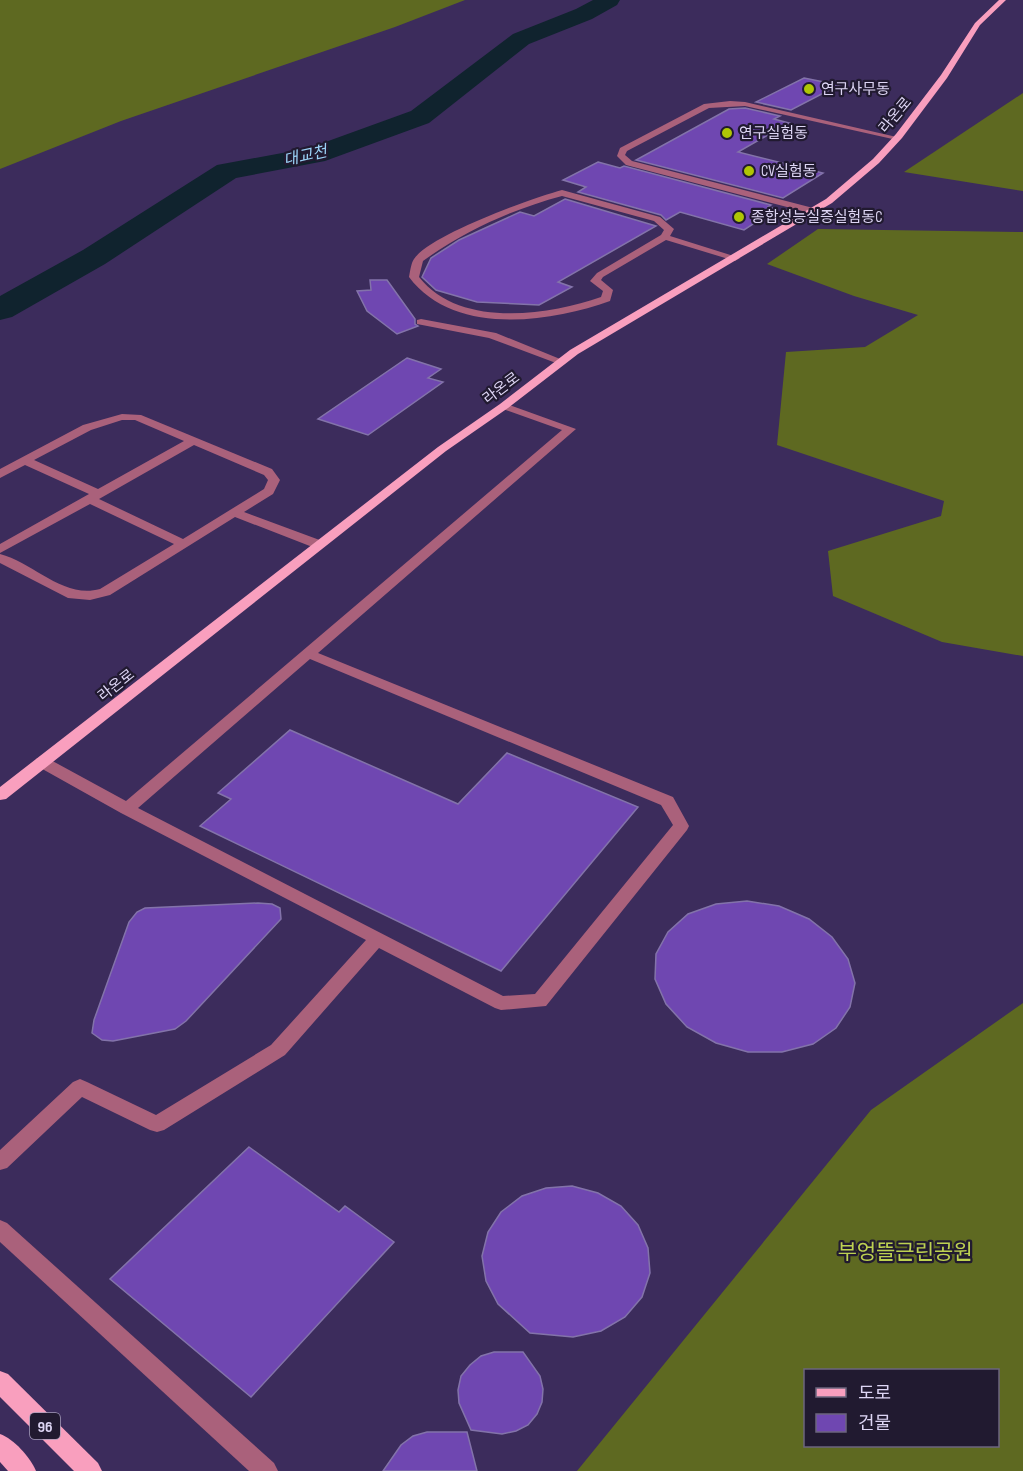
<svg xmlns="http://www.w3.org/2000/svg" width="1023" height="1471" viewBox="0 0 1023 1471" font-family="'Sofia Sans Condensed','Noto Sans KR',sans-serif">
<rect width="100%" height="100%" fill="#3c2c5c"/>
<g fill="#5e6921" fill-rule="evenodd">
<path d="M 0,0 L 465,0 L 395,27 L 121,121 L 0,169 Z"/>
<path d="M 1023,93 L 1023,191 L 904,172 Z"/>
<path d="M 818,229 L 1023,232 L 1023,656 L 942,642 L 833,596 L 828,551 L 941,516 L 944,501 L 777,445 L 786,352 L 865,347 L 918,315 L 854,296 L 767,264 Z"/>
<path d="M 1023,1003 L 1023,1471 L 577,1471 L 871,1110 ZM 806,1370 L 998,1370 L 998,1446 L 806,1446 Z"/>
</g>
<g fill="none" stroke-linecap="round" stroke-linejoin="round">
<path fill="#10232e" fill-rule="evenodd" d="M 593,0 L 620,0 L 617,5 L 592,19 L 529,44 L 429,123 L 325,161 L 236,178 L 105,264 L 12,317 L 0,320 L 0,296 L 83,250 L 217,165 L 309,148 L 411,111 L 513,34 L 576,9 Z"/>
</g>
<g fill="#6f47b1" stroke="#8373aa" stroke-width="1.5">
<path d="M 804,78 L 839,85 L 791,110 L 756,102 Z"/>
<path d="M 745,108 L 780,116 L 774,119 L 789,123 L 738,152 L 823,173 L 783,198 L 636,160 L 729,109 Z"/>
<path d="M 598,162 L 620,168 L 624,166 L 771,205 L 768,207 L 776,209 L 744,230 L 680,212 L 666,220 L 661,215 L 578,192 L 586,187 L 563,180 Z"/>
<path d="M 565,199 L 656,226 L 558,282 L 572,287 L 539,305 L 477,302 L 436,290 L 422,277 L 431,258 L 459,240 L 520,212 L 534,216 Z"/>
<path d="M 370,280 L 387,280 L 415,319 L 415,324 L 418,326 L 397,334 L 367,311 L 357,291 L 371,290 Z"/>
<path d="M 407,358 L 441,369 L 428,378 L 443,382 L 368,435 L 318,419 Z"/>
<path d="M 290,730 L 458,804 L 507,753 L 638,807 L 501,971 L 200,826 L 231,799 L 218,793 Z"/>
<path d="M 747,901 L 779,906 L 809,919 L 832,937 L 848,959 L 855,983 L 850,1007 L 836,1028 L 813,1044 L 782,1052 L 748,1052 L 716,1043 L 687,1027 L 666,1004 L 655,979 L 656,954 L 668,932 L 688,914 L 716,904 Z"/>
<path d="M 258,903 L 272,904 L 280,908 L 281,919 L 186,1021 L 175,1029 L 113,1041 L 102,1040 L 92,1033 L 94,1020 L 129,922 L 137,912 L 145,908 Z"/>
<path d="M 249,1147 L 339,1212 L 345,1206 L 394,1242 L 251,1397 L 110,1279 Z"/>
<path d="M 572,1186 L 598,1193 L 621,1206 L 638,1225 L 648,1248 L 650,1273 L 642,1297 L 625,1317 L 601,1331 L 573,1337 L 530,1333 L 498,1304 L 486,1281 L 482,1256 L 488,1232 L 501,1212 L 522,1196 L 546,1188 Z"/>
<path d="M 494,1352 L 523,1352 L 540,1376 L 543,1389 L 542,1402 L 537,1414 L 528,1425 L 516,1431 L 502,1434 L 471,1430 L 459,1403 L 458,1390 L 461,1376 L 470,1365 L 481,1356 Z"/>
<path d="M 427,1432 L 467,1432 L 477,1471 L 383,1471 L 401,1445 L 413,1436 Z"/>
</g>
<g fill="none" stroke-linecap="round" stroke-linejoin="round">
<g fill="#aa617b" fill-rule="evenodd">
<path d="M 730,101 L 745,102 L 901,138 L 897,140 L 745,106 L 709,108 L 627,151 L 625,155 L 632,161 L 817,209 L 817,213 L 814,214 L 626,165 L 617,156 L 620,148 L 704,104 Z"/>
<path d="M 562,190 L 660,217 L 674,229 L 670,236 L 740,258 L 735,261 L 666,240 L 603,277 L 601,280 L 613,290 L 610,301 C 549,323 453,336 409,277 C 410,272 411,263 414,259 C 430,235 532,198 562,190 ZM 562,196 L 654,221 L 664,230 L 661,235 L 597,273 L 590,281 L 603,291 L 601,297 C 547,316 459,328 419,277 L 423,261 C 464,231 513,209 562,196 Z"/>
<path d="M 421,319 L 496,333 L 565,361 L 564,363 L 556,363 L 489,338 L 417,324 L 417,320 Z"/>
<path d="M 504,403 L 576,429 L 318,653 L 673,797 L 689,826 L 687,830 L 546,1006 L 501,1010 L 495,1008 L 379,948 L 285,1055 L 164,1130 L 157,1132 L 150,1130 L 82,1097 L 7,1168 L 0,1170 L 0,1150 L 73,1082 L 80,1079 L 87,1082 L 156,1115 L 271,1045 L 366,940 L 121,813 L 37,766 L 34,762 L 37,758 L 47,758 L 126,801 L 562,430 L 500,408 L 500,404 ZM 310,659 L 661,805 L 673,825 L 535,994 L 503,996 L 138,808 Z"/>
<path d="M 122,414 L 141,415 L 272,469 L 280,480 L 273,494 L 244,512 L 325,542 L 326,545 L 320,549 L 315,548 L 235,517 L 110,595 L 90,600 L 68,598 L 0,563 L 0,554 C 34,563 63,599 100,589 L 174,544 L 90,504 L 0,553 L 0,544 L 89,494 L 25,465 L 0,478 L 0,469 L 83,425 ZM 122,420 L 135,420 L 184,441 L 98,489 L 34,460 L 91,430 ZM 194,445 L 264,475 L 268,480 L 264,489 L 183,539 L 99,499 Z"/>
<path d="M 0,1220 L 7,1223 L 274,1463 L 278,1471 L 249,1471 L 0,1242 Z"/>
</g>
<g fill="#f99fbe" fill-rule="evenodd">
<path d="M 999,0 L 1006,0 L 980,25 L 947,78 L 902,138 L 879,163 L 832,203 L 578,354 L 508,408 L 446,451 L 6,799 L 0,800 L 0,787 L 438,447 L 500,404 L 570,350 L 826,199 L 873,159 L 896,134 L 941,75 L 975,23 Z"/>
<path d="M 0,1371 L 8,1374 L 98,1463 L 102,1471 L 74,1471 L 0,1397 Z"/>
<path d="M 0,1434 C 14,1439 30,1457 36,1471 L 8,1471 L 0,1462 Z"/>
</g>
</g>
<g fill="#afc505" stroke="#211a30" stroke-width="2">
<circle cx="809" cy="89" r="6"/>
<circle cx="727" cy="133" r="6"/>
<circle cx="749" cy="171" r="6"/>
<circle cx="739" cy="217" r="6"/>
</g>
<g text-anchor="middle" stroke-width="4.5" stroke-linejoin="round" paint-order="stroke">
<g font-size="15" fill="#ddd5f4" stroke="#211a30" text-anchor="start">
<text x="821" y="94">연구사무동</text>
<text x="739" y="138">연구실험동</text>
<text x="761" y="176">CV실험동</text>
<text x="751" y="222">종합성능실증실험동C</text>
</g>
<g font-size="15" fill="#ddd5f4" stroke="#211a30">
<text transform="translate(895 115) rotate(-50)" y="5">라온로</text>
<text transform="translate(501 388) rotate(-37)" y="5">라온로</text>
<text transform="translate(116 685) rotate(-38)" y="5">라온로</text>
</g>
<g font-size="16" font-style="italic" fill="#9ad1f5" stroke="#211a30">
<text transform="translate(305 155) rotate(-13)" y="6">대교천</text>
</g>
<rect fill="#211a30" stroke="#a59db9" stroke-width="1.5" x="30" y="1413" width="30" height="26" rx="4.5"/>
<g font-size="16" font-weight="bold" fill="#ddd5f4">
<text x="45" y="1432">96</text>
</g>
<g font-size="21" fill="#bdd151" stroke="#211a30">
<text x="905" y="1259">부엉뜰근린공원</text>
</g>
</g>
<rect x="804" y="1369" width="195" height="78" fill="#211a30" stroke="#6c657e" stroke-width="1.5"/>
<rect x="816" y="1388" width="30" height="9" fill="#f99fbe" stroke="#6c657e" stroke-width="1.5"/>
<text x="858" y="1399" font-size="18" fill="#ddd5f4">도로</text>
<rect x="816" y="1414" width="30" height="18" fill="#6f47b1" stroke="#6c657e" stroke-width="1.5"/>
<text x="858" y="1429" font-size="18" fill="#ddd5f4">건물</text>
</svg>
